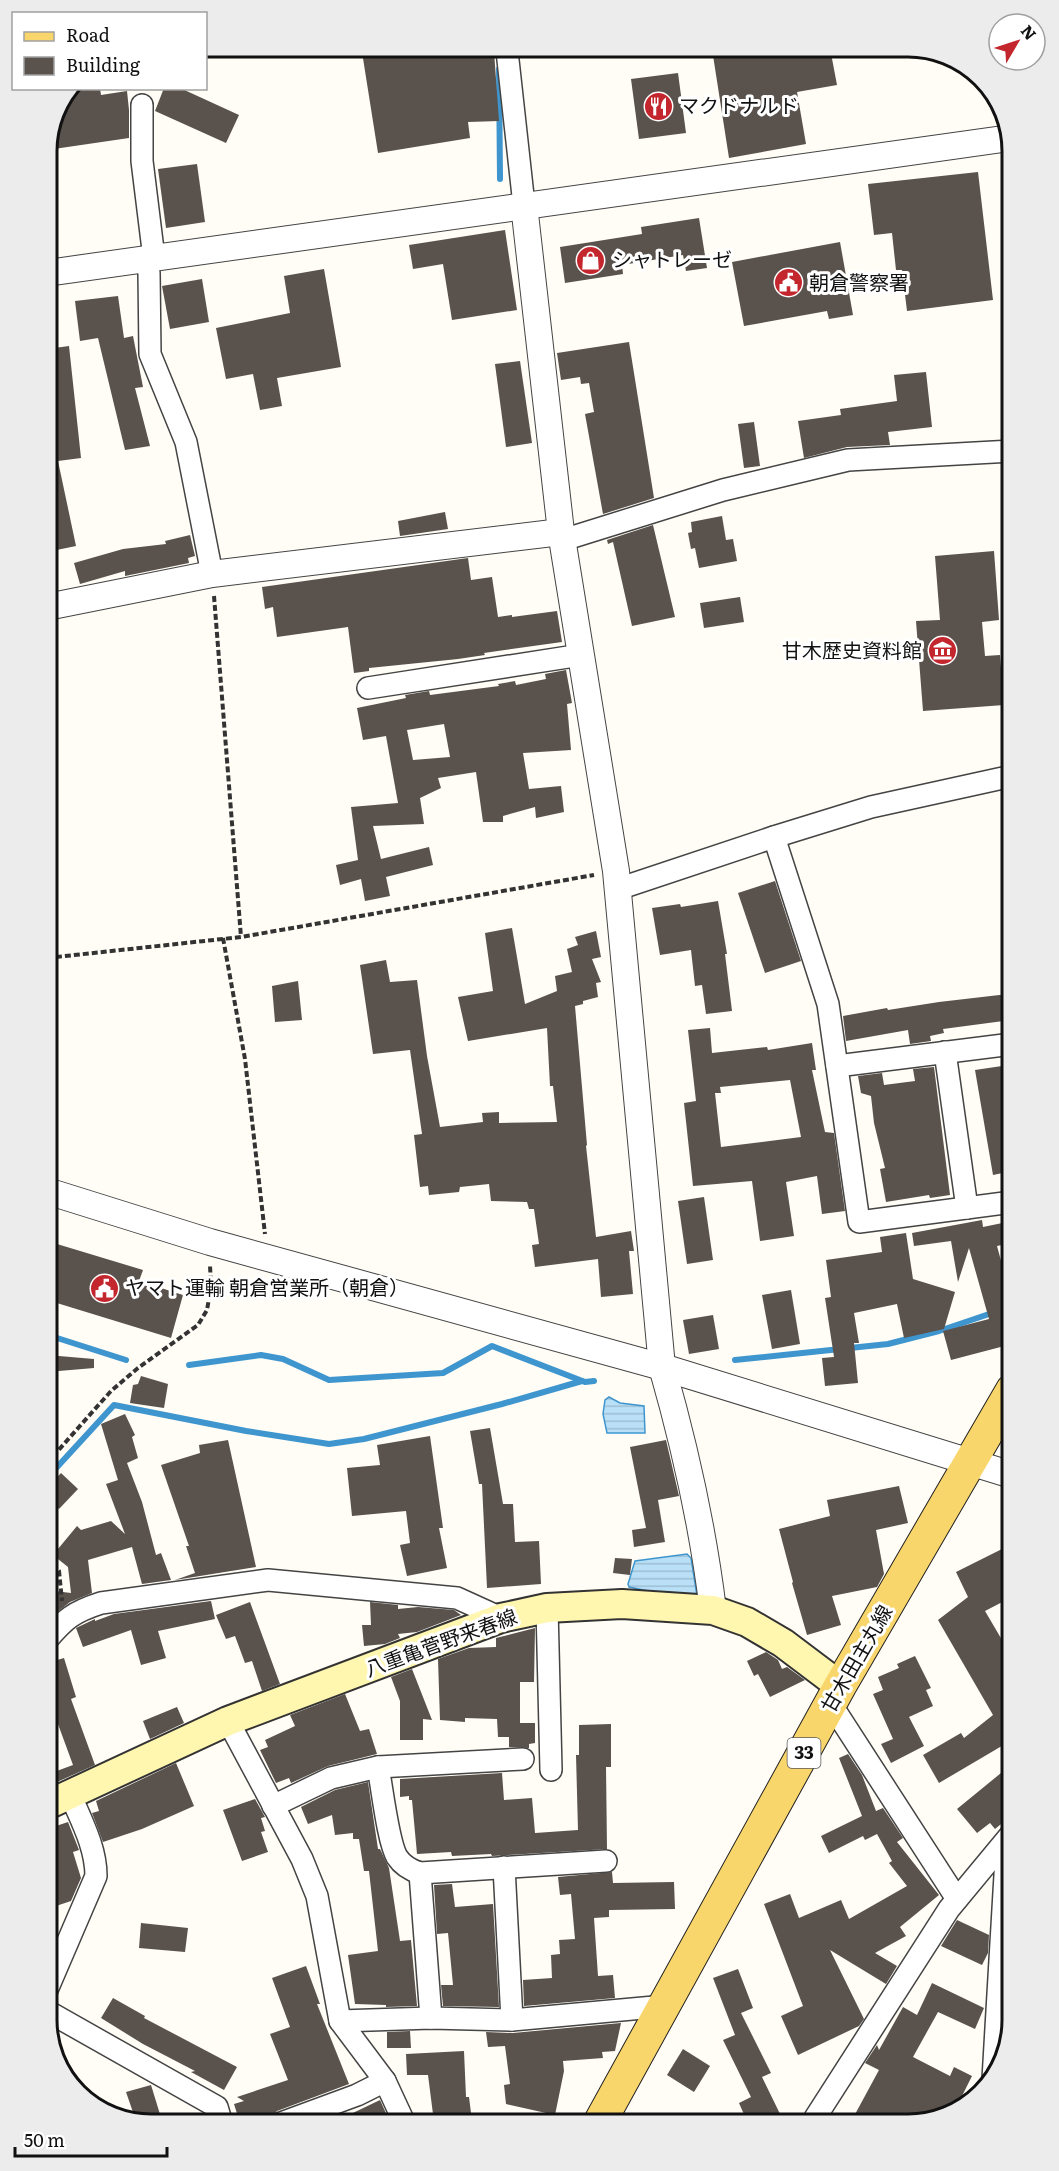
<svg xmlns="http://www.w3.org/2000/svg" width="1059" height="2171" viewBox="0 0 1059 2171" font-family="Literata,'Noto Sans JP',serif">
<defs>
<pattern id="water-rules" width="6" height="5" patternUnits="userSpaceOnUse" patternTransform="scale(1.5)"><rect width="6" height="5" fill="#b9e0f7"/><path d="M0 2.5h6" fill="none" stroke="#9ebfd3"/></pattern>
</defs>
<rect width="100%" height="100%" fill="#fffdf5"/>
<g fill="url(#water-rules)" stroke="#3f96cf" stroke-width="1.5">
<path d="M 609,1397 L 620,1403 L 644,1406 L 645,1433 L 607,1433 L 603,1414 L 605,1400 Z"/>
<path d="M 687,1554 L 691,1558 L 697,1596 L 691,1600 L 629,1587 L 628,1584 L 635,1561 Z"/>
</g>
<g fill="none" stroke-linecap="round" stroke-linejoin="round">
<g stroke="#3f96cf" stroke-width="6">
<path d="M 499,69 L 500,179"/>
<path d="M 47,1337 L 54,1337 L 126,1360"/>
<path d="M 735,1360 L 888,1344 L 939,1331 L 995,1312"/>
<path d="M 189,1365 L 261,1355 L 283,1359 L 329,1380 L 443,1373 L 492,1346 L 585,1382 L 594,1381"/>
<path d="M 47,1478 L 114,1405 L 246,1431 L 329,1444 L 364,1439 L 502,1404 L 582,1381"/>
</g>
</g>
<g fill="#5a524d" fill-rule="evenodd">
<path d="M 830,48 L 837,85 L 797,92 L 806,144 L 729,158 L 712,49 Z"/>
<path d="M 462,51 L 494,51 L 499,121 L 468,122 L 470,138 L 378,153 L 362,52 Z"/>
<path d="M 678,73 L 686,133 L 639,139 L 631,79 Z"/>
<path d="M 72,88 L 100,88 L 101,95 L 127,91 L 129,110 L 129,138 L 47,150 L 47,145 Z"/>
<path d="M 164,88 L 180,88 L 239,115 L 226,143 L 155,111 Z"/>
<path d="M 197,164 L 205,222 L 166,228 L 158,169 Z"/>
<path d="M 978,172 L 993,300 L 907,311 L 902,270 L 896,270 L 892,233 L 874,235 L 868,184 Z"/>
<path d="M 699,218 L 707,268 L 686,271 L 683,255 L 622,265 L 623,274 L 565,283 L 560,247 L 642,234 L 641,227 Z"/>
<path d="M 505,230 L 517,310 L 452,320 L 443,264 L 413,269 L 409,245 Z"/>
<path d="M 840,242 L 853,315 L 829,319 L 827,311 L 744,326 L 732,262 Z"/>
<path d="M 324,269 L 341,367 L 277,378 L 282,406 L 260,410 L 253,374 L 226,379 L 216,328 L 290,313 L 284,276 Z"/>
<path d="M 202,279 L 209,322 L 170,329 L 162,286 Z"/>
<path d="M 118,296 L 124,338 L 133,336 L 143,387 L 135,388 L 150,446 L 125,450 L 98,338 L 80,341 L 75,301 Z"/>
<path d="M 629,342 L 654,498 L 603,514 L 585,414 L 594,412 L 589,383 L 581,384 L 580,377 L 561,380 L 557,353 Z"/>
<path d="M 69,346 L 81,458 L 58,461 L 76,546 L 47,552 L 47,349 Z"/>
<path d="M 520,361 L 532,443 L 506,447 L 495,364 Z"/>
<path d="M 926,372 L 932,427 L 888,432 L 890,445 L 847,447 L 804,458 L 798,421 L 841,415 L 840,409 L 897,401 L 894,375 Z"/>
<path d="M 754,422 L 760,466 L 744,468 L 738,424 Z"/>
<path d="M 445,512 L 448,529 L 400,536 L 398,521 Z"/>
<path d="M 722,516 L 726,540 L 733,539 L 737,561 L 699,568 L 695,548 L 691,549 L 688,533 L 692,532 L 691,522 Z"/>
<path d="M 653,525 L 675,617 L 632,626 L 613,542 L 608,544 L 607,540 Z"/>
<path d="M 190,535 L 195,556 L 188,558 L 189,563 L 125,576 L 125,571 L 80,584 L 74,563 L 123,549 L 166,544 L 165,541 Z"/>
<path d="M 994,551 L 999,620 L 982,622 L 985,656 L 1000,655 L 1004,705 L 923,711 L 916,621 L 940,620 L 935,556 Z"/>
<path d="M 468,558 L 471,580 L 492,577 L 498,617 L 512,615 L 512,617 L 557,611 L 562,642 L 484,653 L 485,655 L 458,659 L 369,668 L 369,671 L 354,673 L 348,627 L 277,637 L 273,607 L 265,609 L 262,587 Z"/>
<path d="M 740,597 L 744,622 L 704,628 L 700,603 Z"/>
<path d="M 566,670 L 572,703 L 567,704 L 571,750 L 523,753 L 529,789 L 561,786 L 564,812 L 536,818 L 535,807 L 503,816 L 503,822 L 483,822 L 476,772 L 438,778 L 441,788 L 420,798 L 424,824 L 373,826 L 381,859 L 429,847 L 433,865 L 386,877 L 390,896 L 365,901 L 361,879 L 340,885 L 336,865 L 358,860 L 351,807 L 398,803 L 386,736 L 363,740 L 357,708 L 406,698 L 405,695 L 429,691 L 430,695 L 499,686 L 498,684 L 515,681 L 516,685 L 546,679 L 545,674 ZM 444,724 L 450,757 L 413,760 L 407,730 Z"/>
<path d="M 775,881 L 801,961 L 765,973 L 738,893 Z"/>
<path d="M 718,901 L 727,954 L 725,954 L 732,1011 L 706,1014 L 702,985 L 695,986 L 691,950 L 660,955 L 652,908 L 680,904 L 681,907 Z"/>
<path d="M 512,928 L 525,1004 L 557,991 L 555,976 L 572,972 L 567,949 L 578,945 L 575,937 L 596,931 L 601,957 L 592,959 L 601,982 L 596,983 L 598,997 L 583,1001 L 583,1004 L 575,1006 L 587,1145 L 586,1146 L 596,1237 L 631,1231 L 634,1251 L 629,1251 L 633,1294 L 601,1297 L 598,1259 L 535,1267 L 532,1245 L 539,1244 L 534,1209 L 529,1209 L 527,1202 L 491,1201 L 489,1184 L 460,1187 L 459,1192 L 429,1195 L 428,1186 L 420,1187 L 414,1135 L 422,1134 L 410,1050 L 373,1054 L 360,965 L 386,960 L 390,982 L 417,980 L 427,1056 L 440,1127 L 483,1122 L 482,1113 L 499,1112 L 499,1123 L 557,1122 L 553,1086 L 550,1086 L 547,1028 L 468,1041 L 458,997 L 493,991 L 485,933 Z"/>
<path d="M 298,981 L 302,1020 L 275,1022 L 272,986 Z"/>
<path d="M 1008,994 L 1011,1020 L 943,1029 L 944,1033 L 930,1036 L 931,1041 L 910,1044 L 908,1030 L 846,1041 L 843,1016 L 887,1008 L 888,1010 L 939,1002 Z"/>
<path d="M 710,1028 L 712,1053 L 767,1047 L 768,1050 L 812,1043 L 816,1070 L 812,1070 L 825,1132 L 834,1133 L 845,1211 L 822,1214 L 817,1176 L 786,1182 L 794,1236 L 760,1241 L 752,1181 L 693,1186 L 684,1103 L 696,1101 L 688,1030 ZM 790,1080 L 801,1137 L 721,1147 L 715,1093 L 721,1093 L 720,1087 Z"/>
<path d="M 1002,1066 L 1006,1096 L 1004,1096 L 1012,1147 L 1012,1171 L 993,1175 L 975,1070 Z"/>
<path d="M 934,1067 L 950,1195 L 930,1198 L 929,1195 L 886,1202 L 880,1169 L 885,1168 L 874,1123 L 871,1096 L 861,1093 L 858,1076 L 882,1073 L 884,1085 L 915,1081 L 913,1069 Z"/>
<path d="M 704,1197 L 713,1260 L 687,1264 L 678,1201 Z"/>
<path d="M 982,1220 L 983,1227 L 1012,1221 L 1012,1243 L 997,1246 L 1012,1301 L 1012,1344 L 951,1360 L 943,1331 L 989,1319 L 969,1248 L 958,1282 L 951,1241 L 914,1246 L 912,1233 Z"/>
<path d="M 906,1233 L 913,1279 L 955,1292 L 944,1329 L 904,1338 L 897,1304 L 854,1313 L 859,1343 L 854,1343 L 858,1383 L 825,1386 L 822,1358 L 834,1357 L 825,1298 L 831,1297 L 826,1260 L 882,1252 L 880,1237 Z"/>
<path d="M 57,1244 L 143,1270 L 139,1281 L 183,1295 L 171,1338 L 47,1300 L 47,1279 Z"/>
<path d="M 791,1290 L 800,1344 L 772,1349 L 762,1295 Z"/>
<path d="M 713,1315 L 719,1349 L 689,1354 L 683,1320 Z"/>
<path d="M 47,1355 L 94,1359 L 94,1368 L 47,1372 Z"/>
<path d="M 141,1376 L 168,1384 L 164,1408 L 130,1403 L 133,1385 L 138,1384 Z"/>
<path d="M 125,1414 L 135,1435 L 132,1437 L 138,1458 L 127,1463 L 142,1502 L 156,1555 L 161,1553 L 171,1580 L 142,1584 L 132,1547 L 88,1560 L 92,1593 L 70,1602 L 51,1617 L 47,1616 L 47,1590 L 71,1593 L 68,1567 L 53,1555 L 77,1526 L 81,1530 L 111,1521 L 125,1534 L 106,1484 L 118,1480 L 101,1424 Z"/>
<path d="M 490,1428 L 503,1504 L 513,1504 L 515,1542 L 539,1541 L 541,1584 L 487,1588 L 482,1484 L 479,1484 L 470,1431 Z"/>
<path d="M 430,1436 L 443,1528 L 439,1528 L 447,1568 L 407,1576 L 400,1545 L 410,1543 L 406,1511 L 352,1516 L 347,1468 L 380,1465 L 377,1445 Z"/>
<path d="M 228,1440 L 256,1567 L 175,1580 L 195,1573 L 186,1546 L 189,1546 L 161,1465 L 200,1453 L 199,1445 Z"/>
<path d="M 666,1440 L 679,1496 L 658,1500 L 665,1542 L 634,1547 L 632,1530 L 646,1528 L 630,1447 Z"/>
<path d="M 61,1473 L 78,1489 L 59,1509 L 47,1497 L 47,1488 Z"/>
<path d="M 899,1486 L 908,1523 L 876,1530 L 884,1574 L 877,1587 L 832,1596 L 841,1625 L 807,1635 L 792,1583 L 793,1582 L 779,1529 L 830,1516 L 827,1500 Z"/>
<path d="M 1012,1544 L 1012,1597 L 985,1611 L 1012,1657 L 1012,1740 L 939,1783 L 923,1755 L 961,1733 L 964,1738 L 993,1715 L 938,1620 L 968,1597 L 956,1572 Z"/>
<path d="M 615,1558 L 632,1559 L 630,1575 L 613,1573 Z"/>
<path d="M 211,1601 L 215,1619 L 158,1631 L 166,1658 L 141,1665 L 131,1630 L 83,1647 L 76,1628 L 95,1619 L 95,1621 L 114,1614 Z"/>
<path d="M 250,1602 L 280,1684 L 262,1691 L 252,1661 L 245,1663 L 235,1636 L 226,1639 L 216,1615 Z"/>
<path d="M 370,1602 L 398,1605 L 398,1609 L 418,1607 L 454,1610 L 461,1615 L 417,1632 L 398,1634 L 400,1638 L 385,1644 L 364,1646 L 362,1625 L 371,1625 Z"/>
<path d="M 535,1628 L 534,1682 L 520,1682 L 520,1723 L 535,1723 L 535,1743 L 529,1744 L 529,1748 L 509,1747 L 509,1737 L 498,1737 L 497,1719 L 465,1718 L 465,1722 L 440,1720 L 438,1659 L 469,1648 L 496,1647 L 496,1638 Z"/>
<path d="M 766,1652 L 778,1660 L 782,1669 L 787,1667 L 805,1680 L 770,1697 L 758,1674 L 754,1676 L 747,1661 Z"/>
<path d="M 915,1656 L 931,1688 L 926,1690 L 933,1706 L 909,1717 L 924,1746 L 891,1763 L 881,1744 L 893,1739 L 873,1694 L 883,1690 L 878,1677 L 899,1668 L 897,1664 Z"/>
<path d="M 64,1658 L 76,1697 L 71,1699 L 95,1765 L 57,1782 L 54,1772 L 73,1765 L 51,1705 L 47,1706 L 47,1663 Z"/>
<path d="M 412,1669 L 432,1720 L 423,1719 L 423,1740 L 400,1740 L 400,1701 L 391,1677 Z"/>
<path d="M 345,1694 L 360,1731 L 369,1729 L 377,1754 L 328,1766 L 291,1783 L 289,1778 L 276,1783 L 260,1750 L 268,1747 L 265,1740 L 295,1726 L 290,1715 Z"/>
<path d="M 177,1707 L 184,1723 L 150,1739 L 143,1721 Z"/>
<path d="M 611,1724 L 611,1767 L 606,1767 L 607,1849 L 492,1856 L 491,1854 L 452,1856 L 451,1852 L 417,1854 L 412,1800 L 409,1800 L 409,1796 L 400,1797 L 400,1779 L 502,1773 L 504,1800 L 532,1798 L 535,1833 L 578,1830 L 576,1755 L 579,1755 L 579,1725 Z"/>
<path d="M 848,1754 L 862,1775 L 876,1811 L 883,1808 L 903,1838 L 897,1842 L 939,1895 L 900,1927 L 906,1936 L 875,1953 L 897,1966 L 886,1984 L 830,1950 L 864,2019 L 859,2026 L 798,2055 L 781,2016 L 803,2006 L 764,1904 L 790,1894 L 799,1918 L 841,1900 L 849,1919 L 907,1886 L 889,1863 L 892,1861 L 877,1834 L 865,1840 L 863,1836 L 829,1853 L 821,1836 L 862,1816 L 839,1758 Z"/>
<path d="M 176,1763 L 194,1806 L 142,1829 L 103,1842 L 92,1813 L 99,1811 L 96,1801 Z"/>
<path d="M 1012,1764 L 1012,1815 L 995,1829 L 990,1823 L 977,1833 L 957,1809 Z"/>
<path d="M 368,1782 L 378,1849 L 380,1849 L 389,1868 L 400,1941 L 411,1940 L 417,2006 L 386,2007 L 386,2005 L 355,2004 L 348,1955 L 378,1951 L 369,1871 L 364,1871 L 359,1839 L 353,1839 L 353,1833 L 335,1835 L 332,1815 L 308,1824 L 301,1807 L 335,1790 Z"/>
<path d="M 255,1799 L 265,1817 L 261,1818 L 265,1831 L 261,1832 L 268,1852 L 242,1861 L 223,1810 Z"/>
<path d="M 68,1822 L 79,1850 L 73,1852 L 81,1878 L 71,1901 L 47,1909 L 47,1829 Z"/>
<path d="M 612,1872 L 613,1883 L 674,1882 L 675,1909 L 609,1910 L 609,1917 L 594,1918 L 598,1976 L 613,1975 L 615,1998 L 524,2006 L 523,1980 L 552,1978 L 551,1955 L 560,1954 L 559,1940 L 575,1939 L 571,1894 L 560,1895 L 558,1877 Z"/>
<path d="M 452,1884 L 455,1907 L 493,1904 L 499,2007 L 443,2006 L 441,1985 L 453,1985 L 448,1933 L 437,1934 L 434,1885 Z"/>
<path d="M 957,1920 L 989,1935 L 988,1953 L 982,1965 L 941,1946 Z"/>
<path d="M 141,1923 L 188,1928 L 185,1952 L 139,1948 Z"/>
<path d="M 306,1966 L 320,2004 L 317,2004 L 349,2084 L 277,2111 L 270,2118 L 253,2123 L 240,2123 L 234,2104 L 244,2101 L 237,2097 L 288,2080 L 270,2034 L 290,2027 L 272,1978 Z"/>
<path d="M 738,1969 L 753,2008 L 741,2013 L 771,2073 L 762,2077 L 782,2118 L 746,2119 L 739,2103 L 751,2097 L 723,2040 L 735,2035 L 713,1978 Z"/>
<path d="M 932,1983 L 984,2008 L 975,2029 L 938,2012 L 913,2057 L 950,2076 L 954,2067 L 972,2076 L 955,2110 L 947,2117 L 853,2118 L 879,2070 L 865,2063 L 877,2045 L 879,2050 L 903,2007 L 917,2015 Z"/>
<path d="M 113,1998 L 145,2016 L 144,2018 L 237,2067 L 224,2090 L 191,2072 L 195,2071 L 143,2044 L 101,2018 Z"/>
<path d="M 621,2023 L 615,2051 L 602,2052 L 603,2058 L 563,2061 L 564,2071 L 555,2115 L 506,2104 L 504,2085 L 510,2084 L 505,2046 L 488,2047 L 486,2032 L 513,2033 Z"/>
<path d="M 410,2031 L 411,2048 L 387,2048 L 387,2032 Z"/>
<path d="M 683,2049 L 710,2066 L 694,2092 L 667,2075 Z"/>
<path d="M 464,2051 L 466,2097 L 469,2097 L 472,2121 L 434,2122 L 428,2075 L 407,2075 L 406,2054 Z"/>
<path d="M 151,2085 L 163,2124 L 145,2124 L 136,2121 L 126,2092 Z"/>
<path d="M 380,2100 L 390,2122 L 332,2123 Z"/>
</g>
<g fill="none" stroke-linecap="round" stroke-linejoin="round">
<defs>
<g id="minor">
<path d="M 507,51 L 524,205"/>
<path d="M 142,105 L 142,161 L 154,258"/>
<path d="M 146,259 L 149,273 L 150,354 L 186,442 L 212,574"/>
<path d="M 563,540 L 723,490 L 848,460 L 1012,451"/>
<path d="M 368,688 L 581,655"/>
<path d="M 774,837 L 828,1004 L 859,1222 L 1012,1202"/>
<path d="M 618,889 L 774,837 L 871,807 L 1012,776"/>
<path d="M 945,1052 L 967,1208"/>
<path d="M 837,1066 L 1012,1044"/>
<path d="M 547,1608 L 551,1770"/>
<path d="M 47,1640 C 65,1619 73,1612 101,1603 L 268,1580 L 457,1598 L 501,1618"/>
<path d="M 831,1704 L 957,1899"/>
<path d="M 228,1721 L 302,1859 L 317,1896 L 340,2021 L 385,2081 L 404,2122"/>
<path d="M 378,1767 C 382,1787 388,1842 397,1857 C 403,1866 410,1870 420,1873 L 606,1861"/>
<path d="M 273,1806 L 331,1778 L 378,1767 L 523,1759"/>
<path d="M 504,1867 L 512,2020"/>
<path d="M 420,1873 L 431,2018"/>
<path d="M 47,1990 L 96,1876 C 96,1847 81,1820 70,1794"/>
<path d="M 47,2011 L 217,2107 L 222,2124"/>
<path d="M 340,2021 L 431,2018 L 512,2020 L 665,2006"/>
<path d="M 993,2079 L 1007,1841"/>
<path d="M 815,2118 L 949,1909 L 1012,1833"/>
<path d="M 281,2123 L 357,2095 L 385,2081"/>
</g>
<g id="tertiary">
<path d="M 524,205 L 561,532 L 616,871 L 662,1367 C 685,1447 703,1528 713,1610"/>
<path d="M 47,273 L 1010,138"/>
<path d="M 47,607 L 212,574 L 561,532"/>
<path d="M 47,1191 L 210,1242 L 662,1367 L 1012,1475"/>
</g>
<path id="secondary" d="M 47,1805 L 228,1721 L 501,1618 L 547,1608 L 622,1604 L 713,1610 L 747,1622 L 783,1643 L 840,1686"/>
<path id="primary" d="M 601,2120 L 840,1686 L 1012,1390"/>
</defs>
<use href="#minor" stroke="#444" stroke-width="24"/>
<use href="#tertiary" stroke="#444" stroke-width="28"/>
<use href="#secondary" stroke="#333" stroke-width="32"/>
<use href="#primary" stroke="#222" stroke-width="34"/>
<g stroke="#333" stroke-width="4" stroke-dasharray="6 3" stroke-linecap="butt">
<path d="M 214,596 L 241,937"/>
<path d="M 223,938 L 245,1059 L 265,1234"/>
<path d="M 47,958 L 241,937 L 594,875"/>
<path d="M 47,1463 L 111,1391 L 138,1368 L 198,1325 L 207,1310 L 211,1287 L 210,1265"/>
<path d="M 47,1557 L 59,1571 L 62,1601"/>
</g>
<use href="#minor" stroke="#fff" stroke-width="21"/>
<use href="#tertiary" stroke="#fff" stroke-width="26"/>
<use href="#secondary" stroke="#fff6b0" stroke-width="28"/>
<use href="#primary" stroke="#f9d66b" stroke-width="32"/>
</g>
<defs>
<symbol id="restaurant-disc" viewBox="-11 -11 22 22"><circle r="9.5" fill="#c4262e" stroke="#fff"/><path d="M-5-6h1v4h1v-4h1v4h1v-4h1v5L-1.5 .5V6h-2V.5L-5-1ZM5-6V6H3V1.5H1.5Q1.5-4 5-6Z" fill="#fff"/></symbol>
<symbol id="shop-disc" viewBox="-11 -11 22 22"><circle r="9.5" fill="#c4262e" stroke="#fff"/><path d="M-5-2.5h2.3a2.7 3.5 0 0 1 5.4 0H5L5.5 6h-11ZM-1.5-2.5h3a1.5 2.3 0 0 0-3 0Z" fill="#fff"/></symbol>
<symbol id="civic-disc" viewBox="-11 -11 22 22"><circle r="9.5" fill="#c4262e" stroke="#fff"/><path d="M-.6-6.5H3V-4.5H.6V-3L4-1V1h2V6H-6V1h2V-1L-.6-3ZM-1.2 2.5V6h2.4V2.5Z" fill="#fff"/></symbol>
<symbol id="museum-disc" viewBox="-11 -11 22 22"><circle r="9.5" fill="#c4262e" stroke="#fff"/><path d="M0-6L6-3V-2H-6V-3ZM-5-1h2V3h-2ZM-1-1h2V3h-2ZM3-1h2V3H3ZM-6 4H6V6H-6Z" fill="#fff"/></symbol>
</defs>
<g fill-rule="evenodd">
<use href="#restaurant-disc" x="642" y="90" width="33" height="33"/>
<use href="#shop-disc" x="574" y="244" width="33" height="33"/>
<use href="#civic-disc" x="772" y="266" width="33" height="33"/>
<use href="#museum-disc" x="926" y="634" width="33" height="33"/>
<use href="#civic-disc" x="88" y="1272" width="33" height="33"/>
</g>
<g text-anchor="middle" stroke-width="6" stroke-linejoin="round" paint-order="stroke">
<rect fill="#fff" stroke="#585858" stroke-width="1.5" x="787.5" y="1738" width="33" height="30" rx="4.5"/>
<g font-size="18" font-weight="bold" fill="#111">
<text x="804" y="1759">33</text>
</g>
<g font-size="20" fill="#111" stroke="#fff" text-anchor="start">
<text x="679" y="113">マクドナルド</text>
<text x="612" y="267">シャトレーゼ</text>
<text x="809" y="290">朝倉警察署</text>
<text x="922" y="658" text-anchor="end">甘木歴史資料館</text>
<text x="125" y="1295">ヤマト運輸 朝倉営業所（朝倉）</text>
</g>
<g font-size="20" fill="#111" stroke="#fff">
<text transform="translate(441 1643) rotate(-20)" y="7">八重亀菅野来春線</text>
<text transform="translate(857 1659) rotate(-60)" y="7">甘木田主丸線</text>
</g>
</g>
<path d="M0 0H1059V2171H0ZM151 57H908A94 94 0 0 1 1002 151V2020A94 94 0 0 1 908 2114H151A94 94 0 0 1 57 2020V151A94 94 0 0 1 151 57Z" fill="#ececec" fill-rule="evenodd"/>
<path fill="none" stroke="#111" stroke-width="3" d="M151 57H908A94 94 0 0 1 1002 151V2020A94 94 0 0 1 908 2114H151A94 94 0 0 1 57 2020V151A94 94 0 0 1 151 57Z"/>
<rect x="12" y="12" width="195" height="78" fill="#ffffff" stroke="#a0a0a0" stroke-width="1.5"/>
<rect x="24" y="32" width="30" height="9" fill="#f9d66b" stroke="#a0a0a0" stroke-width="1.5"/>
<text x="66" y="42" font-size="18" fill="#111111">Road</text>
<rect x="24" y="57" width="30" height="18" fill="#5a524d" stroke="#a0a0a0" stroke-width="1.5"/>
<text x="66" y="72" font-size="18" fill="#111111">Building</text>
<g transform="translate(1017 42) rotate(51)"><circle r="28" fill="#ffffff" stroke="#a0a0a0" stroke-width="1.5"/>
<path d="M0-4.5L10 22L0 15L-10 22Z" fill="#c4262e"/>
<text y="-9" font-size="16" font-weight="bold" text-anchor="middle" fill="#111111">N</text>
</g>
<path d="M15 2147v9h152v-9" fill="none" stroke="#111111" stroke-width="3"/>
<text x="24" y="2147" font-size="18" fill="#111111" stroke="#ffffff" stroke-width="4.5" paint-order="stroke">50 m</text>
</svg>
